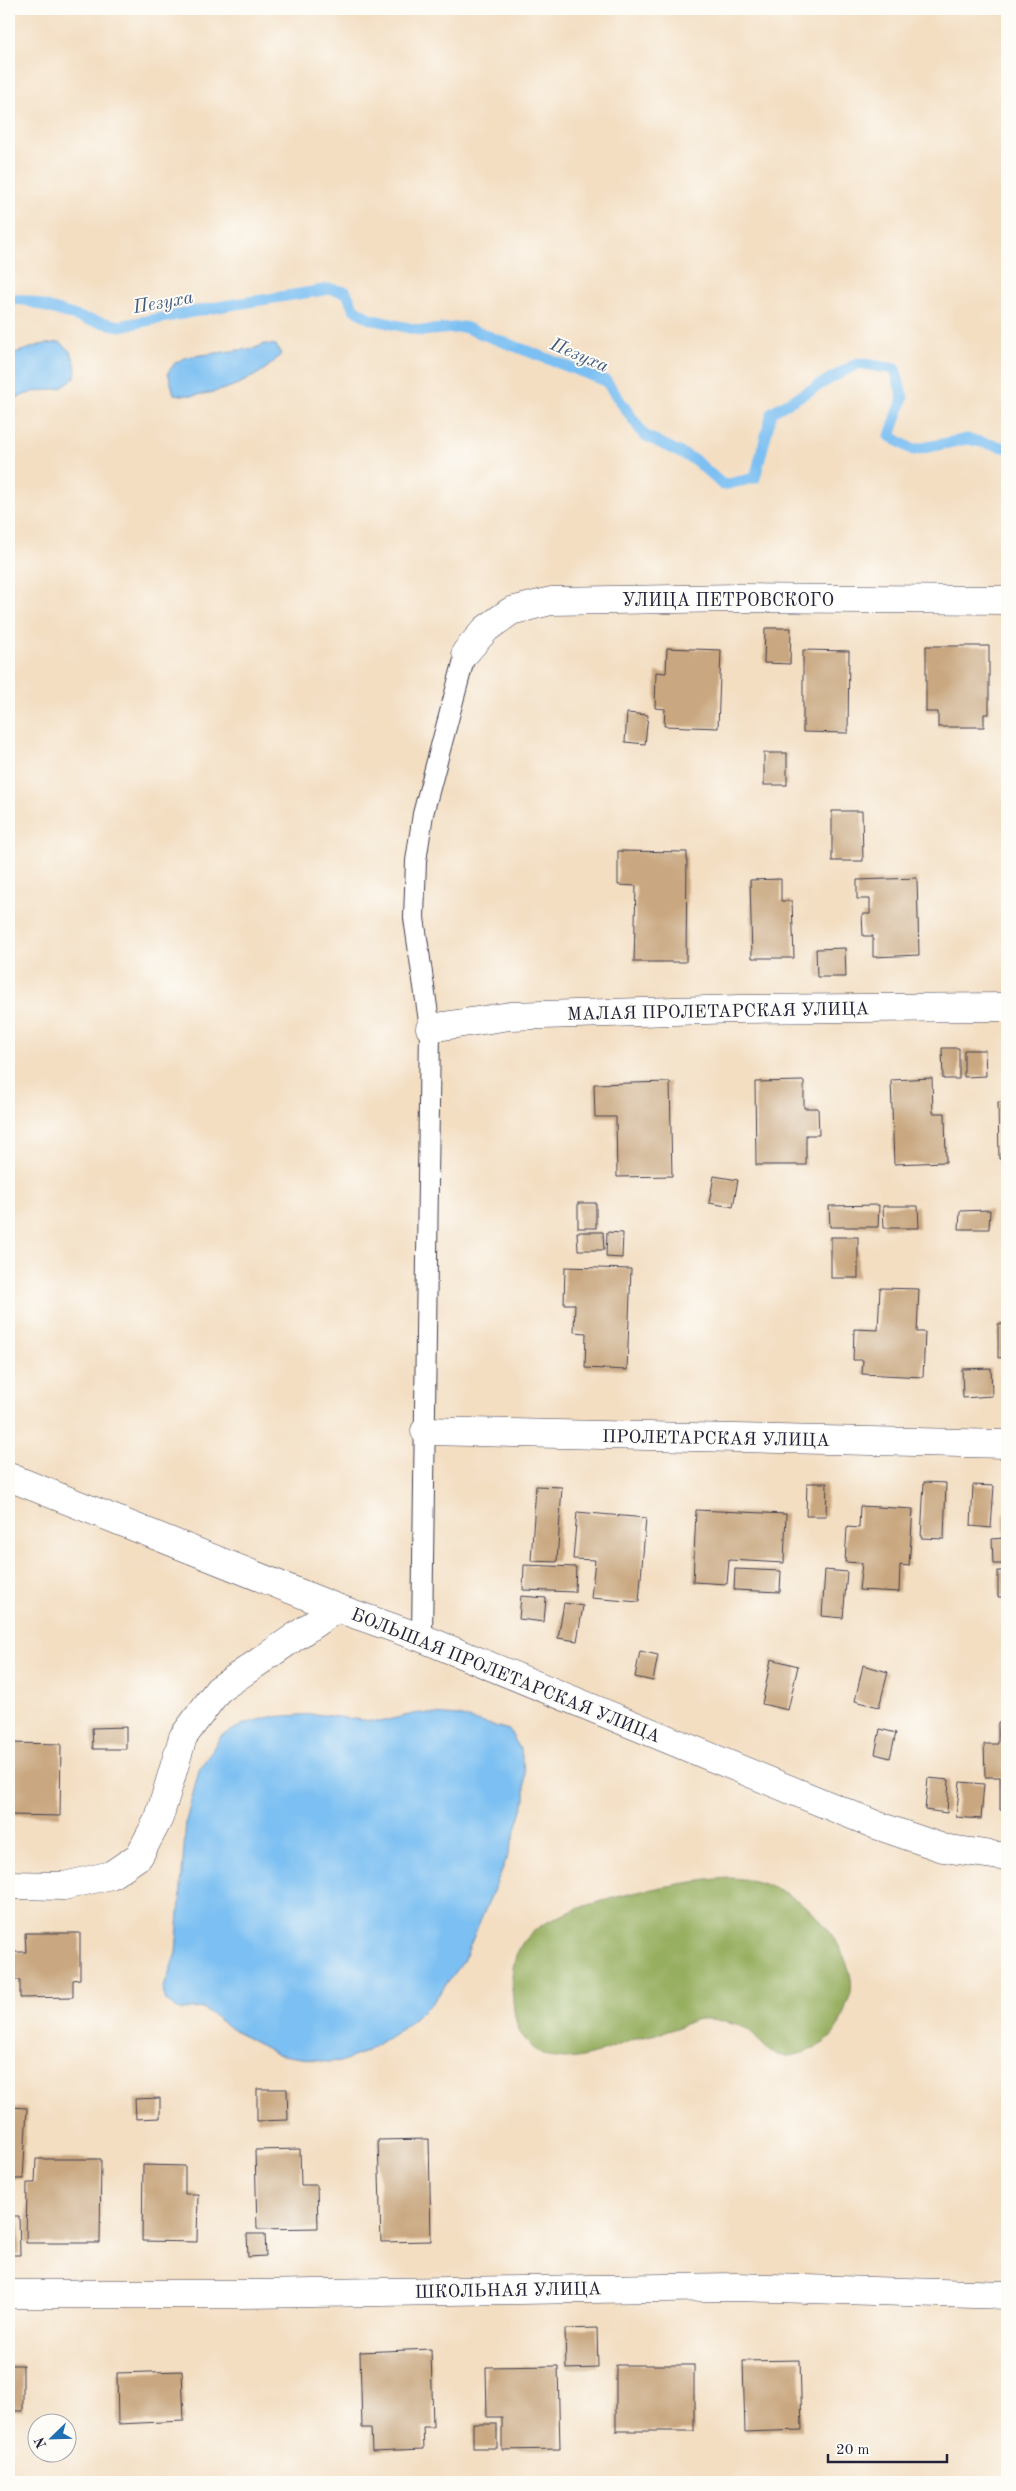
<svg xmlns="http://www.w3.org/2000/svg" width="1016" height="2491" viewBox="0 0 1016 2491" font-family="'Old Standard TT',serif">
<rect width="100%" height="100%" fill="#fdfcf7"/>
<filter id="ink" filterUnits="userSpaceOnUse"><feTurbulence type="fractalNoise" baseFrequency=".02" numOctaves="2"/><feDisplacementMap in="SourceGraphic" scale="10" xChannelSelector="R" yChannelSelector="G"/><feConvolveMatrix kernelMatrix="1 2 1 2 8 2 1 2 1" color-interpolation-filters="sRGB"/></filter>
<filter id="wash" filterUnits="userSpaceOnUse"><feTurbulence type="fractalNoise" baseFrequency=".0096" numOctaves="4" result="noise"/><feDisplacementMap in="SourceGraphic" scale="20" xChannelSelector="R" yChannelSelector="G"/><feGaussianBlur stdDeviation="1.12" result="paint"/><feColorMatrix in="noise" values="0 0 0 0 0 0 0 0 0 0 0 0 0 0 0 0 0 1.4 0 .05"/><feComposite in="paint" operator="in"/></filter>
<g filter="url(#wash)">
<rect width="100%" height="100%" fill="#f3dec2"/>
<path fill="#96ae5f" stroke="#5c684d" d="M 729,1878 C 779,1879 825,1912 844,1957 C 849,1969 853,1979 851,1992 C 850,1997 847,2003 845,2009 C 841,2021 836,2035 825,2042 C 809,2052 782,2064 767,2049 C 759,2041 754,2033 744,2027 C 735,2022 711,2018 701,2019 C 691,2020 680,2027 671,2030 C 659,2035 645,2035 632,2040 C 597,2053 555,2075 525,2040 C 513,2025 514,2006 512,1989 C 511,1972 514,1956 523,1942 C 550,1903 683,1881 729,1878 Z"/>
<g fill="#7bbff2" stroke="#4e7096">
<path d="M 60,342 C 72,351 78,362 75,377 L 61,388 L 33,392 L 9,400 L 9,355 L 40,345 Z"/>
<path d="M 265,344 L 276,345 L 281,354 C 261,380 206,401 174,394 L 168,372 L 175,363 L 186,357 L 255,348 Z"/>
<path d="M 418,1713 L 459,1716 L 509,1730 L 521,1751 L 525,1775 L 525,1800 L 507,1858 L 463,1962 L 433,2002 L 403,2028 L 367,2051 L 343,2061 L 327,2062 L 276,2054 L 233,2030 L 203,2008 L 179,2010 L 166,2001 L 163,1990 L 176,1953 L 186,1821 L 199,1770 L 221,1736 L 244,1724 L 270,1717 L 315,1714 L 379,1722 Z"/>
</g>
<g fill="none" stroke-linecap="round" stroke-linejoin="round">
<path stroke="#7bbff2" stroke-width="11" d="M 9,299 L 25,300 L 85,319 L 120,326 L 218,307 L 330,289 L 346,292 L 354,309 L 370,319 L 422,331 L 464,327 L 606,381 L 644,435 L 695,460 L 723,485 L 755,478 L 772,412 L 858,363 L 895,369 L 903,398 L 890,436 L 913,450 L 967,439 L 1007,448"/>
</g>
<g id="blocks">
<g fill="#c9a780">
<path d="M 765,628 L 791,628 L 790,664 L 764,663 Z"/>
<path d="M 926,646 L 989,646 L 989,714 L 984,714 L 984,727 L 938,727 L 938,712 L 926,712 Z"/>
<path d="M 667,648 L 721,650 L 718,728 L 664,726 L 665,709 L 655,708 L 656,672 L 666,673 Z"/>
<path d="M 803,650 L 849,651 L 848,733 L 803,732 Z"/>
<path d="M 627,713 L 648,715 L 645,744 L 625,742 Z"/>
<rect x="764" y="753" width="23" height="32"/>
<path d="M 832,811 L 862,811 L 863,861 L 832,861 Z"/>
<path d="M 618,851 L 687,852 L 686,962 L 634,962 L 636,886 L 618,885 Z"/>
<path d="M 917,878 L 919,955 L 873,957 L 873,936 L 863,936 L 862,914 L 870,914 L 870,899 L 857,899 L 857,880 Z"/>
<path d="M 781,879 L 781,901 L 792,901 L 794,958 L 752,958 L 750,880 Z"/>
<path d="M 845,948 L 846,977 L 817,977 L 816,949 Z"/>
<path d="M 942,1048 L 959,1048 L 959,1079 L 943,1079 Z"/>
<path d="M 964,1050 L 985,1050 L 986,1076 L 964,1077 Z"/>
<path d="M 932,1078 L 933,1113 L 945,1113 L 946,1162 L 894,1164 L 891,1080 Z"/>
<path d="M 804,1081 L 804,1108 L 818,1108 L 819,1135 L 806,1135 L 806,1165 L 756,1165 L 755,1082 Z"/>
<path d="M 670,1082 L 672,1176 L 617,1177 L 616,1117 L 595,1117 L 594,1084 Z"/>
<path d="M 998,1102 L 1007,1102 L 1007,1159 L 999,1159 Z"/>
<path d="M 714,1176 L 738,1180 L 733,1207 L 709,1203 Z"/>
<rect x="578" y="1203" width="18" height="25"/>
<path d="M 879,1205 L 878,1227 L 830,1227 L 829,1206 Z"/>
<path d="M 883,1206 L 918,1206 L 919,1228 L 884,1228 Z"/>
<path d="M 990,1210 L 989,1229 L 959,1229 L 960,1211 Z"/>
<path d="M 577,1232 L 603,1232 L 604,1250 L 578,1250 Z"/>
<path d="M 607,1232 L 623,1233 L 622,1258 L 606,1257 Z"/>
<rect x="831" y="1237" width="27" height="41"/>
<path d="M 565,1267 L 631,1269 L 627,1370 L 585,1368 L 586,1333 L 574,1332 L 575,1304 L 564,1304 Z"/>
<path d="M 880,1288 L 919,1289 L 917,1332 L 925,1332 L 923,1377 L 862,1374 L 863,1360 L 853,1360 L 854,1329 L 878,1330 Z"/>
<path d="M 998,1324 L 1007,1324 L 1007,1357 L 998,1358 Z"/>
<path d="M 991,1368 L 992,1396 L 963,1398 L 962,1369 Z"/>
<path d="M 924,1482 L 946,1483 L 944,1539 L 921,1538 Z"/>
<path d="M 807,1483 L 827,1483 L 826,1516 L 806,1516 Z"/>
<path d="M 973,1485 L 994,1486 L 991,1528 L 971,1526 Z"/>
<path d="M 536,1486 L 562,1487 L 557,1562 L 531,1561 Z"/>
<path d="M 860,1506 L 913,1509 L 909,1566 L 900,1565 L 899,1592 L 859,1590 L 862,1563 L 845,1562 L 847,1527 L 859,1528 Z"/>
<path d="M 696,1510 L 786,1514 L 784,1563 L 729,1560 L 727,1584 L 693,1582 Z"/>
<path d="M 577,1512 L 646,1518 L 639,1602 L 591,1598 L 595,1560 L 573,1559 Z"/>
<path d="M 1007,1512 L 1007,1564 L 993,1564 L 992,1539 L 1004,1538 L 1003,1513 Z"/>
<path d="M 524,1565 L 576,1567 L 575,1592 L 523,1590 Z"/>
<path d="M 735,1569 L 781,1571 L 780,1592 L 734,1590 Z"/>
<path d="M 825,1570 L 847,1572 L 843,1618 L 822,1616 Z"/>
<rect x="998" y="1571" width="9" height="26"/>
<path d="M 521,1596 L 546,1598 L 544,1622 L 519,1619 Z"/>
<path d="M 564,1603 L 583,1606 L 577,1641 L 558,1638 Z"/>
<path d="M 640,1651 L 658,1655 L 653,1681 L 635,1677 Z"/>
<path d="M 771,1659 L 798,1666 L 788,1710 L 762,1704 Z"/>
<path d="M 863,1665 L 888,1672 L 879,1707 L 855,1701 Z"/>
<path d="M 998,1722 L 1007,1722 L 1007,1810 L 1000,1810 L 1000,1777 L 985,1777 L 984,1744 L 998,1744 Z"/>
<path d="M 126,1727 L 126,1749 L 93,1749 L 92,1728 Z"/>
<path d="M 880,1729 L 896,1733 L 890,1758 L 875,1754 Z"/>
<path d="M 9,1743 L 61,1744 L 60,1816 L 9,1815 Z"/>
<path d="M 928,1778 L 949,1780 L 947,1813 L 925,1810 Z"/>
<path d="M 960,1782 L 984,1784 L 981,1819 L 956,1817 Z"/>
<path d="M 25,1933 L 80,1933 L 80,1979 L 73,1980 L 73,1997 L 20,1998 L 20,1980 L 12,1980 L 11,1952 L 26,1952 Z"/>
<path d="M 257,2089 L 287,2089 L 288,2120 L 257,2121 Z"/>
<path d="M 160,2098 L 160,2118 L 136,2119 L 135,2099 Z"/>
<path d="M 9,2107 L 27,2108 L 23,2179 L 9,2179 Z"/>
<path d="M 429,2139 L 431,2241 L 381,2242 L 378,2140 Z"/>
<path d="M 300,2149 L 301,2185 L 317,2185 L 318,2228 L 257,2229 L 255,2150 Z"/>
<path d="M 36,2159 L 101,2159 L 100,2243 L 26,2243 L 27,2183 L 35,2183 Z"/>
<path d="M 143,2165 L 185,2166 L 185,2194 L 198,2194 L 197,2242 L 142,2241 Z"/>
<path d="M 9,2216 L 19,2216 L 20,2255 L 9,2255 Z"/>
<path d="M 247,2234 L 265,2234 L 266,2256 L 248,2257 Z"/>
<path d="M 597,2328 L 598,2368 L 566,2369 L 565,2329 Z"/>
<path d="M 431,2349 L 433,2427 L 423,2427 L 424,2449 L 372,2451 L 371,2428 L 362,2428 L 360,2352 Z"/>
<path d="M 800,2360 L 802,2430 L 745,2432 L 743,2361 Z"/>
<path d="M 9,2365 L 23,2365 L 23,2411 L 12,2411 L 12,2436 L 9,2436 Z"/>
<rect x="616" y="2365" width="78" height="66"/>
<path d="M 558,2366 L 560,2449 L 502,2450 L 502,2417 L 487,2417 L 486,2367 Z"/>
<path d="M 182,2371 L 184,2421 L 118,2424 L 117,2373 Z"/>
<rect x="473" y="2424" width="24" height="24"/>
</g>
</g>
</g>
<g filter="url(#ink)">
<use href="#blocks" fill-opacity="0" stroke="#413e4f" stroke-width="1"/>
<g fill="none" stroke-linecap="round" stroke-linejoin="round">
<defs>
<path id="service" d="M 422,1638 L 430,1028 L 414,918 L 416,861 L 423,814 L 466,652"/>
<g id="minor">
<path d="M 466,652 L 486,629 L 511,611 L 551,601 L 738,598 L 1007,600"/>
<path d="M 430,1028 L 510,1016 L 739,1009 L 1007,1007"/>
<path d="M 425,1431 L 1007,1444"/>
<path d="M 9,1477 L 337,1608 L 422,1638 L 876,1825 L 943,1848 L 1007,1857"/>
<path d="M 9,1885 L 64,1886 L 111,1875 L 139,1856 L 159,1818 L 183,1737 L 218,1690 L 337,1608"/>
<path d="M 9,2294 L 240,2294 L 735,2287 L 1007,2295"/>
</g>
</defs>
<use href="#service" stroke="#413e4f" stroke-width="22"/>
<use href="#minor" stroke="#413e4f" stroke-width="29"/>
<use href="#service" stroke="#fff" stroke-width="20"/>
<use href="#minor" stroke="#fff" stroke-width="28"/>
</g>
</g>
<g text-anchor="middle" stroke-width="4" stroke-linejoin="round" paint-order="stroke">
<g font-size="18" fill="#22223b" stroke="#fdfcf7">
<text x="728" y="606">УЛИЦА ПЕТРОВСКОГО</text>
<text transform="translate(718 1011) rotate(-1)" y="6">МАЛАЯ ПРОЛЕТАРСКАЯ УЛИЦА</text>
<text transform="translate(716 1438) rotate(1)" y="6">ПРОЛЕТАРСКАЯ УЛИЦА</text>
<text transform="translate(506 1675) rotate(22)" y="6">БОЛЬШАЯ ПРОЛЕТАРСКАЯ УЛИЦА</text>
<text transform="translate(508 2290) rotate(-1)" y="6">ШКОЛЬНАЯ УЛИЦА</text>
</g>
<g font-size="19" font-style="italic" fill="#41597b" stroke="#fdfcf7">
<text transform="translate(163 301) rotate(-10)" y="7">Пезуха</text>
<text transform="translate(580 354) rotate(23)" y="7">Пезуха</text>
</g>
</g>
<rect width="1016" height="2491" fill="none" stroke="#fdfcf7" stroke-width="30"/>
<g transform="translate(52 2438) rotate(247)"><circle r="24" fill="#fdfcf7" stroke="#a5a5ac"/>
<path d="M0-4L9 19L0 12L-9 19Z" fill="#1f6fb2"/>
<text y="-8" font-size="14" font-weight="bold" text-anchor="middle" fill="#22223b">N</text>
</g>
<path d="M828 2454v8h119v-8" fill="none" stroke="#22223b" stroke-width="2.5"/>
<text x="836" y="2454" font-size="15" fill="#22223b" stroke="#fdfcf7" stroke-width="4" paint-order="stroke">20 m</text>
</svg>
